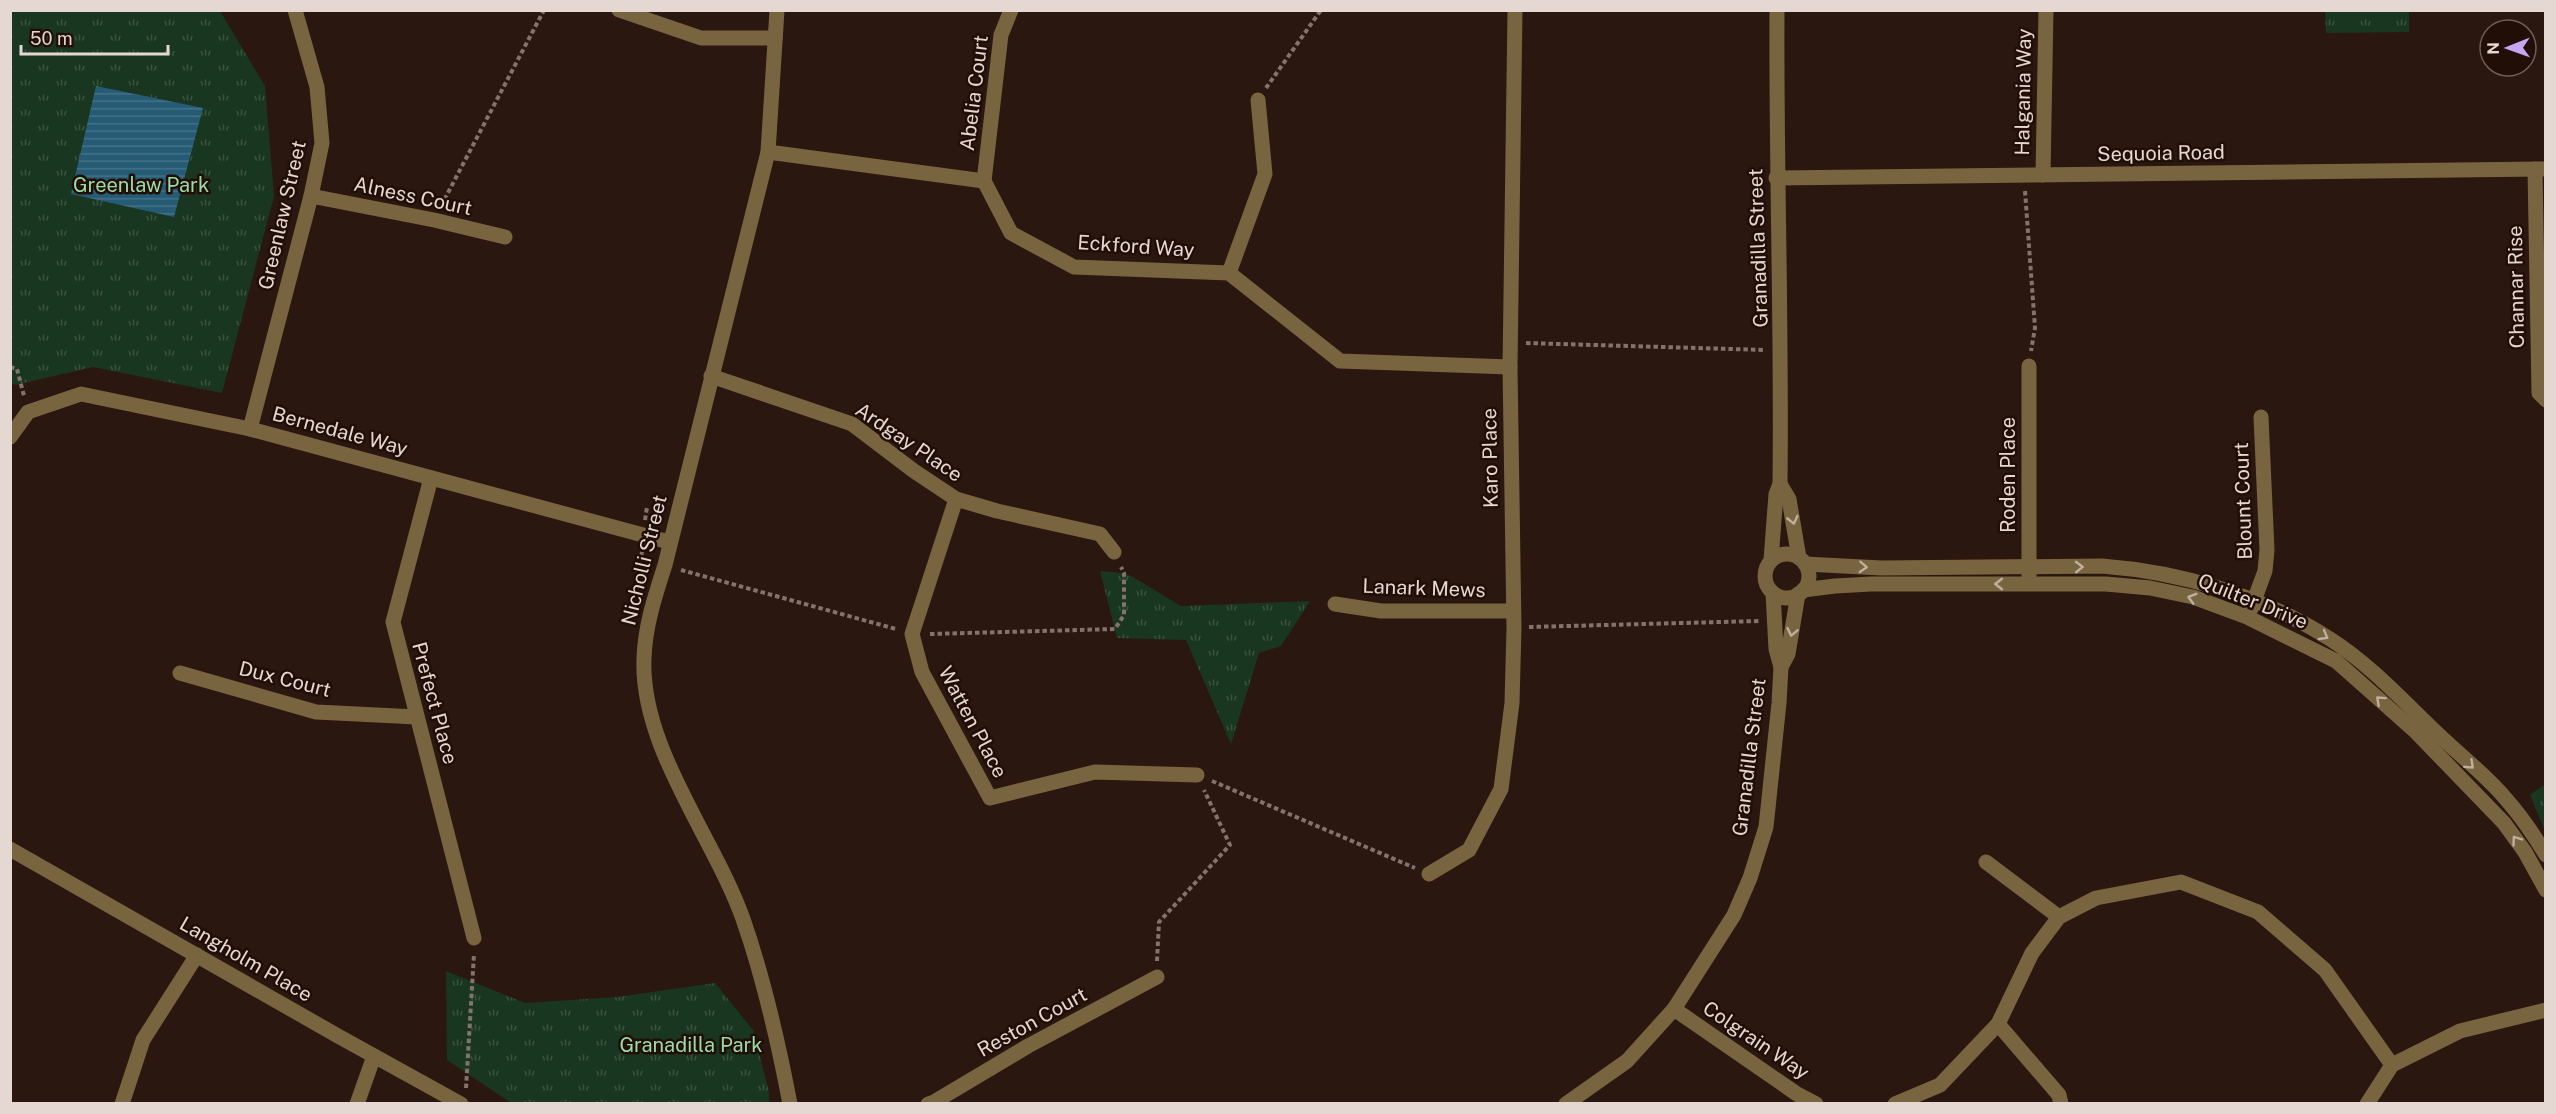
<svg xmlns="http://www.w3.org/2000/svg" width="2556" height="1114" viewBox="0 0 2556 1114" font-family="'Public Sans',sans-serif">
<defs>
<pattern id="park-tufts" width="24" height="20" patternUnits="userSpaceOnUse" patternTransform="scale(1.5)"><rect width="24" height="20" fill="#193620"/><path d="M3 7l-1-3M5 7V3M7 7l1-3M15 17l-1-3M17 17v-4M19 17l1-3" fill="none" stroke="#3a523f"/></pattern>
<pattern id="water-rules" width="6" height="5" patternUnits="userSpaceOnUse" patternTransform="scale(1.5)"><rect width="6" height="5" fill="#265b75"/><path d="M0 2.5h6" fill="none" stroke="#457288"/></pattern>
</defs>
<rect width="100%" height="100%" fill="#2a1710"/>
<g fill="url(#park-tufts)">
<path d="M 10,11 L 220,11 L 265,86 L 274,196 L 222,393 L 93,367 L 15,385 L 11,383 Z"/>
<path d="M 2325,11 L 2409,11 L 2409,32 L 2326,33 Z"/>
<path d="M 1100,571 L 1124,573 L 1133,577 L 1181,606 L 1310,601 L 1281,646 L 1259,653 L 1231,744 L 1186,640 L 1117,638 Z"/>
<path d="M 2545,784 L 2545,831 L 2530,795 Z"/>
<path d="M 446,971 L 525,1003 L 617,997 L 715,983 L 753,1030 L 769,1092 L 769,1103 L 511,1103 L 447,1060 Z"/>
</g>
<path fill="url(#water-rules)" d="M 96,86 L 203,108 L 174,217 L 71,194 Z"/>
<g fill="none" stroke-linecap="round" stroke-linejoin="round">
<g stroke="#83736c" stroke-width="4" stroke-dasharray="4.5 3" stroke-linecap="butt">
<path d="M 1266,88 L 1321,10"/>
<path d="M 2025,191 L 2035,328 L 2031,351"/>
<path d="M 441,206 L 544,10"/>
<path d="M 1526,343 L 1765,350"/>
<path d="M 10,367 L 17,369 L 24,396"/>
<path d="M 645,520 L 647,507"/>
<path d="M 640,563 L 642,552"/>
<path d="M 681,570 L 896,629"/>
<path d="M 1529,627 L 1759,621"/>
<path d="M 930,634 L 1115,629 L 1124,615 L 1124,573 L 1121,567"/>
<path d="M 1212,781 L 1415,868"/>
<path d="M 1157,961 L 1159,922 L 1230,845 L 1204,790"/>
<path d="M 466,1088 L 474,954"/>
</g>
<g stroke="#796440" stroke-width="15">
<path d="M 619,10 L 701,38 L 775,38"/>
<path d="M 777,10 L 768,152 L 665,565 C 655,596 645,626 644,658 C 640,747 714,837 743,919 C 764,979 778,1041 790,1104"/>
<path d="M 768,152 L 984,181 L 1011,233 L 1074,267 L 1229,273 L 1340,361 L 1510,367"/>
<path d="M 2535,169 L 2539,393 L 2546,400"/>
<path d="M 2043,175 L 2046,10"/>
<path d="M 1776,178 L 2546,169"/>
<path d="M 984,181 L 1001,35 L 1011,10"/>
<path d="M 311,196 L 434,220 L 505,237"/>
<path d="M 1229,273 L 1265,174 L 1258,100"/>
<path d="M 2029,366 L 2029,576"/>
<path d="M 711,376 L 852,424 L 914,471 L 956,499 L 997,511 L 1100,534 L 1114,552"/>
<path d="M 250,429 L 311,196 L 322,143 L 317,87 L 295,10"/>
<path d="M 10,437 L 28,412 L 81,394 L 250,429 L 669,542"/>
<path d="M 431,478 L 393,622 L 474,938"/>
<path d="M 1780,484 L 1789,499 L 1799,558"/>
<path d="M 956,499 L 912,634 L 922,672 L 990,798 L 1095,772 L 1197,775"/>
<circle cx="1787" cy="576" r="22"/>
<path d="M 1771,560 L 1776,494 L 1780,484 C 1782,326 1776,168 1777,10"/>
<path d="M 1805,564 L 1882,568 L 2102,566 C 2181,572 2263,596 2330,639 C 2371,665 2405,703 2440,736 C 2462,757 2487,776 2506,799 C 2521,816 2534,835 2546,855"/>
<path d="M 1803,590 L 1835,586 L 1871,584 L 2106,584 L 2150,588 L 2193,597 L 2247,617 L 2336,661 L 2416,732 L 2504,823 L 2525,852 L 2546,890"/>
<path d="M 1335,604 L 1381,611 L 1513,611"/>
<path d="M 2251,609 L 2265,571 L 2267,550 L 2261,417"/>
<path d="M 1781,667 L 1788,654 L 1798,594"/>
<path d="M 180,673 L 316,712 L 417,717"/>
<path d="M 10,849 L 338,1036 L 461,1104"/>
<path d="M 1986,862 L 2059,917"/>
<path d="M 1429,874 L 1469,850 L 1501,789 L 1512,703 L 1514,628 L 1510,367 L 1515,10"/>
<path d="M 1674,1009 L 1797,1094 L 1816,1104"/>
<path d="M 1998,1024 L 2059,1095 L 2061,1104"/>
<path d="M 122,1104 L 143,1040 L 197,955"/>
<path d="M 357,1104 L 374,1056"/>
<path d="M 928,1104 L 934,1102 L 1028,1046 L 1157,977"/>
<path d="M 1566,1104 L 1627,1061 L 1674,1009 L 1734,915 L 1750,878 L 1766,827 L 1779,703 L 1781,667 L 1776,649 L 1773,593"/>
<path d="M 1895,1104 L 1940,1085 L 1998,1024 L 2032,953 L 2059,917 L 2096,898 L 2181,882 L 2258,912 L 2325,970 L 2392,1065"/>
<path d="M 2367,1104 L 2392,1065 L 2460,1031 L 2546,1010"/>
</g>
</g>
<defs><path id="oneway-chevron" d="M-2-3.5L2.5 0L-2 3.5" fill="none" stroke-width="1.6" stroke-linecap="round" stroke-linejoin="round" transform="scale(1.5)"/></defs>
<g stroke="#bfaf9e">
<use href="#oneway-chevron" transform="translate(1793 520) rotate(77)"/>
<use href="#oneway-chevron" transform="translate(1863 567) rotate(3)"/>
<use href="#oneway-chevron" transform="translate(2079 567) rotate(-1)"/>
<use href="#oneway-chevron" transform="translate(1999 584) rotate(-180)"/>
<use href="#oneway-chevron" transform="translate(2192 598) rotate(-164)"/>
<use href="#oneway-chevron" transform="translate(1792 632) rotate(102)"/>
<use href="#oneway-chevron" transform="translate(2324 636) rotate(30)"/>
<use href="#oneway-chevron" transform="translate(2380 700) rotate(-138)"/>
<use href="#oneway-chevron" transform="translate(2470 765) rotate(44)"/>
<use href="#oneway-chevron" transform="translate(2516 840) rotate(-126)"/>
</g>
<g text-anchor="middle" stroke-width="5" stroke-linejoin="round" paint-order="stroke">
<g font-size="20" fill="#e5d7d1" stroke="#200e07">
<text transform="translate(2023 92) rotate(-89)" y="7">Halgania Way</text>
<text transform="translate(974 93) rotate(-83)" y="7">Abelia Court</text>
<text transform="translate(2161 153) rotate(-1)" y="7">Sequoia Road</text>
<text transform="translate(413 196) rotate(12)" y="7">Alness Court</text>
<text transform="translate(282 215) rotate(-77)" y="7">Greenlaw Street</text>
<text transform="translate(1136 246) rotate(4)" y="7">Eckford Way</text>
<text transform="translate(1758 248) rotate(-92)" y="7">Granadilla Street</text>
<text transform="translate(2516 287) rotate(-91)" y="7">Channar Rise</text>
<text transform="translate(340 431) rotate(15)" y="7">Bernedale Way</text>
<text transform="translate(909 442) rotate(34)" y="7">Ardgay Place</text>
<text transform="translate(1490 458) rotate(-91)" y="7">Karo Place</text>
<text transform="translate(2008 475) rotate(-90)" y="7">Roden Place</text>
<text transform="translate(2243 501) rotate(-92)" y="7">Blount Court</text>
<text transform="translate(644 560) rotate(-76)" y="7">Nicholli Street</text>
<text transform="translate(1424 588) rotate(2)" y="7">Lanark Mews</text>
<text transform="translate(2253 601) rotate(22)" y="7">Quilter Drive</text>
<text transform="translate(285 679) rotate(14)" y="7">Dux Court</text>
<text transform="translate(435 703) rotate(75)" y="7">Prefect Place</text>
<text transform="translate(973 722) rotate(62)" y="7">Watten Place</text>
<text transform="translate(1749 757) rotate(-83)" y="7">Granadilla Street</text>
<text transform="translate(246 959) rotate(30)" y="7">Langholm Place</text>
<text transform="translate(1032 1022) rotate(-29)" y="7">Reston Court</text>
<text transform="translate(1756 1040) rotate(34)" y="7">Colgrain Way</text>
</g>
<g font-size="20" fill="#9adca7" stroke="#200e07">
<text x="141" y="192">Greenlaw Park</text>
<text x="691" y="1052">Granadilla Park</text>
</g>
</g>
<rect width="2556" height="1114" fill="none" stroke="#e5d7d1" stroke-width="24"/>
<g transform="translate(2508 48) rotate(269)"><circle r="28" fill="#200e07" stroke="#6f5e58" stroke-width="1.5"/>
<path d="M0-4.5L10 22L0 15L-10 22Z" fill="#c6a6f0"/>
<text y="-9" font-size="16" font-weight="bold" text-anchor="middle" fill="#e5d7d1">N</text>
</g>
<path d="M21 45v9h147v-9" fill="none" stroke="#e5d7d1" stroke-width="3"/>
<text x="30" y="45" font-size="18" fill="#e5d7d1" stroke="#200e07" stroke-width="4.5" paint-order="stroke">50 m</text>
</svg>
